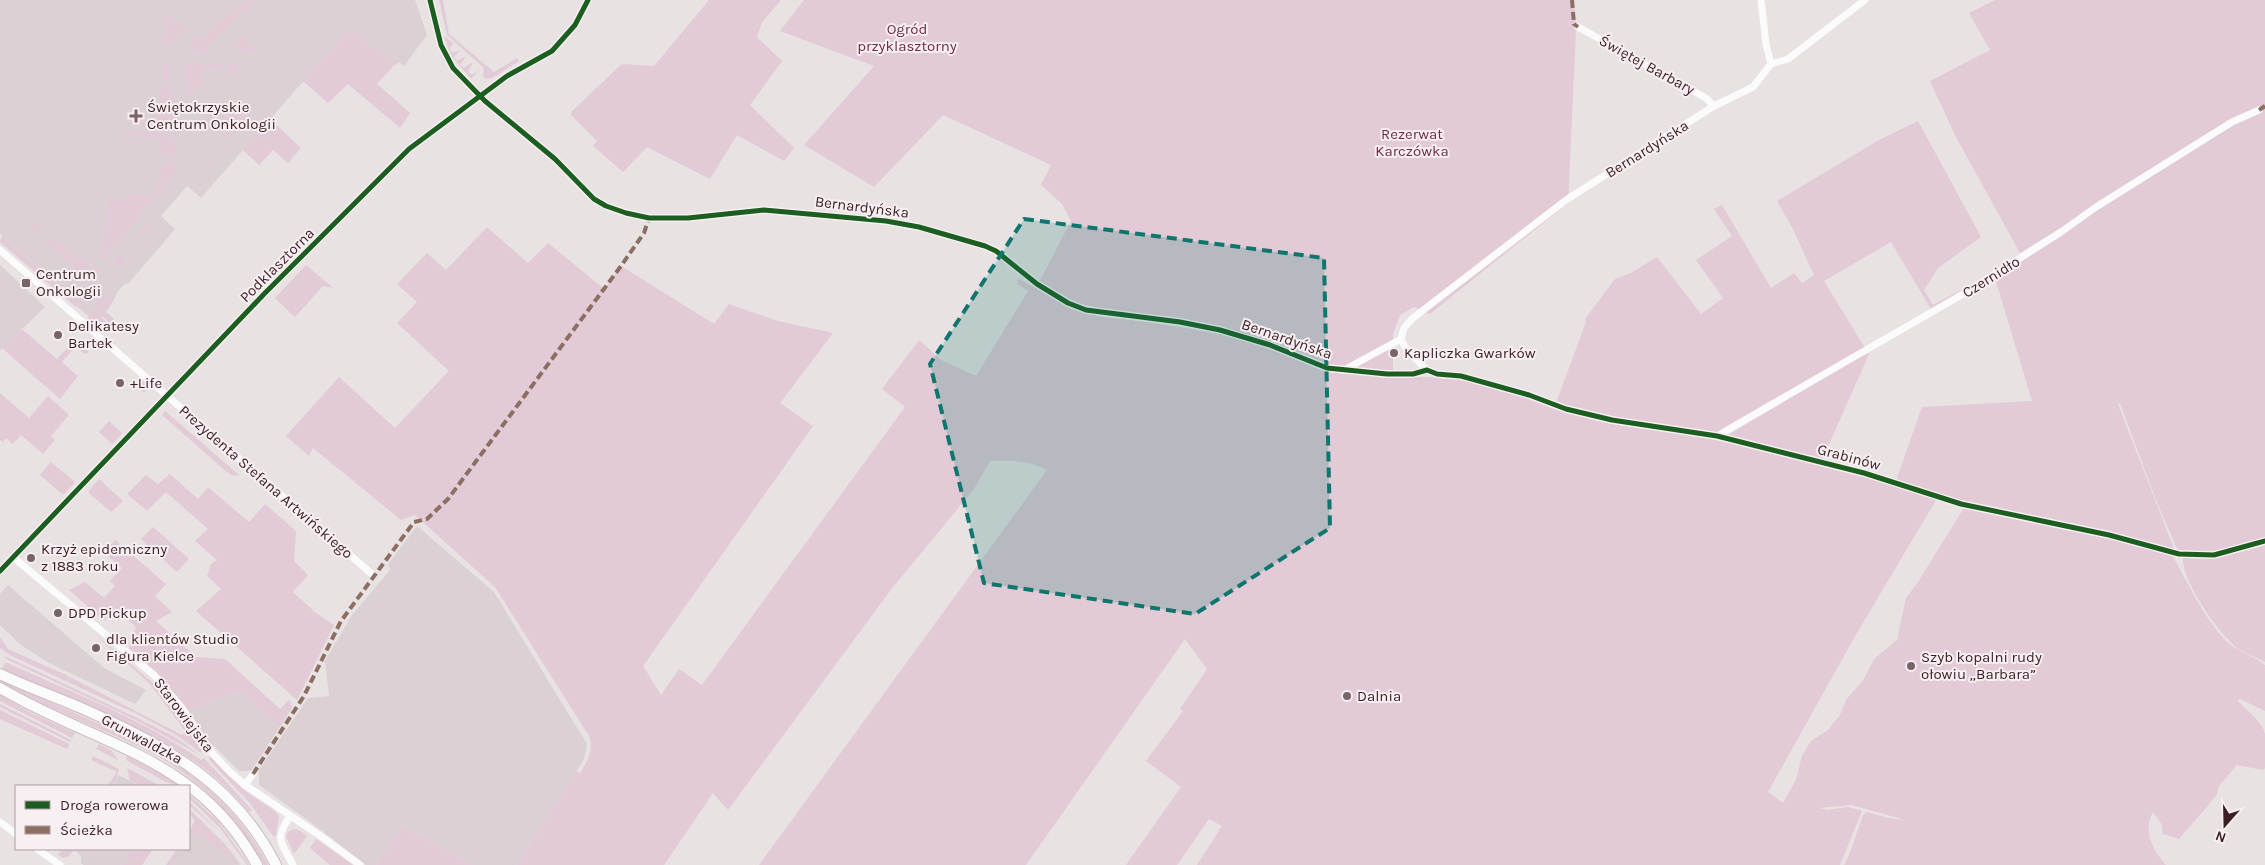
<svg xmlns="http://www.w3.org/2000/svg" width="2265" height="865" viewBox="0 0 2265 865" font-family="Karla,sans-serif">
<rect width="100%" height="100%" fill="#e8e2e3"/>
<g fill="#dbd1d4">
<path d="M 0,0 L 415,0 L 427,35 L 404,66 L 399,62 L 396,65 L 351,27 L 201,198 L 187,186 L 161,216 L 175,229 L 128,284 L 126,283 L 119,290 L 109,308 L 96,323 L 78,307 L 76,300 L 0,234 Z"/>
<path d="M 0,265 L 45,307 L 0,350 Z"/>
<path d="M 417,526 L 494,592 L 587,744 L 584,759 L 517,865 L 473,865 L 403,826 L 376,865 L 366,865 L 320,829 L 259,785 L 259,770 L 308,698 L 329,696 L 325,661 L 352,615 L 390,570 L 388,564 Z"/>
<path d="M 8,585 L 104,668 L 146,690 L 135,704 L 49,663 L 21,645 L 0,625 L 0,594 Z"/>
<path d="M 239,691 L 279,728 L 251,771 L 239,771 L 214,746 L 211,746 L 188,711 Z"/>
<path d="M 118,775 L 131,781 L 140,786 L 114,786 Z"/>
<path d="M 189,831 L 225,845 L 240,865 L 166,865 L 177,849 L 189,849 Z"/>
<path d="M 73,849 L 133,849 L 121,865 L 84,865 L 81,863 L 81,856 Z"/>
</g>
<g fill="#e2cad6">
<path d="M 246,0 L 255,0 L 248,8 L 250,10 L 249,14 L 240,11 L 242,17 L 238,14 L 237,18 L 208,46 L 210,51 L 208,54 L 191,50 L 190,43 L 199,34 L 203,37 Z"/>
<path d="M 439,0 L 443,0 L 449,34 L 494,72 L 517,58 L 519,61 L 492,78 L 486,79 L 483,76 L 484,68 L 447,35 Z"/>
<path d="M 709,0 L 781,0 L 762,22 L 757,37 L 782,61 L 750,105 L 794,148 L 784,161 L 737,135 L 710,179 L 647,147 L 623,172 L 593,146 L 597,141 L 571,115 L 572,111 L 622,64 L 654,66 Z"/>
<path d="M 804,0 L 1574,0 L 1576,30 L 1568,203 L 1430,314 L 1414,307 L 1400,315 L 1393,334 L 1393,376 L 1459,378 L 1526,398 L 1563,412 L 1613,423 L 1722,440 L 1869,478 L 1936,500 L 1854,638 L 1768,792 L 1783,803 L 1796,780 L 1802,756 L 1811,741 L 1828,730 L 1840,715 L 1846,700 L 1864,679 L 1874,659 L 1897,640 L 1906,598 L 1918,582 L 1964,508 L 2038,523 L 1896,481 L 1922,407 L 2032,401 L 1995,278 L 2119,192 L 2020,253 L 1956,137 L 1930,81 L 1990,50 L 1969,13 L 1995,0 L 2265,0 L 2265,539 L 2214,552 L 2178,551 L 2156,500 L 2120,403 L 2118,404 L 2174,549 L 2126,542 L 2172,555 C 2188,583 2203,617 2226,641 C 2237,652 2253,655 2265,665 L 2265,711 L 2240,699 L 2237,700 C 2246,710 2262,721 2265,734 C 2265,745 2265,757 2265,768 L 2263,770 L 2237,765 L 2219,786 L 2217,794 L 2205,809 L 2179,839 L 2163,834 L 2161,823 L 2153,812 C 2142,830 2153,851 2166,865 L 1844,865 L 1851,850 L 1863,815 L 1867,812 L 1888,818 L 1905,820 L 1852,805 L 1819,808 L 1827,810 L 1848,807 L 1862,811 L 1840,865 L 1197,865 L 1222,826 L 1209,819 L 1177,865 L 1126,865 L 1181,787 L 1146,761 L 1183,711 L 1180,709 L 1207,669 L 1185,639 L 1026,865 L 759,865 L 1047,470 C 1029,461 1010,460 990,461 L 974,489 L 893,587 L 728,810 L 713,793 L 664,865 L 517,865 L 576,771 L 580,773 C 588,761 594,750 589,736 L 495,587 L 415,515 L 401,520 L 313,448 L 309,456 L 286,436 L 339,377 L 395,428 L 449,371 L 397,323 L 417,302 L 397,284 L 427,253 L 446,270 L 487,227 L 528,263 L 548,243 L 602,287 L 603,291 L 621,266 L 714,324 L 729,304 L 778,321 L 833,333 L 780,403 L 813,426 L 643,666 L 661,695 L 679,669 L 702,685 L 905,407 L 882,389 L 919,340 L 941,360 L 976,376 L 1028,291 L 1017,284 L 1019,279 L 1058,300 L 1129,319 L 1215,333 L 1249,342 L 1298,358 L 1296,352 L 1268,341 L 1075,304 L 1039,282 L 1071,221 L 1062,204 L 1041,185 L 1051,165 L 943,115 L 874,187 L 804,145 L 874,66 L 780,31 Z"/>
<path d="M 166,14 L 189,28 L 171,45 L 155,45 L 156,40 L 162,40 L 164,31 L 166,33 Z"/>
<path d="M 351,27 L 395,64 L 377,84 L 410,113 L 400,128 L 348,84 L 328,103 L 303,81 Z"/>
<path d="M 241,35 L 260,53 L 228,48 Z"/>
<path d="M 444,36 L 453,43 L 450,48 L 452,53 L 460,50 L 454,57 L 457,61 L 466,56 L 460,65 L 464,68 L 473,62 L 468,72 L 472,75 L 480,69 L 471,79 L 451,55 Z"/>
<path d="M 164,56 L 169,64 L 171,82 L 161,81 Z"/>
<path d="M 186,61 L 223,65 L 226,70 L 204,67 L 202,87 L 196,86 L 194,94 L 187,93 L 185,74 Z"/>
<path d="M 229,64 L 239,65 L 239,75 L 228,73 Z"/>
<path d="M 160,87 L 172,88 L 175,119 L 172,125 L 129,123 L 130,120 L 156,122 Z"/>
<path d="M 214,104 L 218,106 L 218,111 L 241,114 L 242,108 L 246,107 L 250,111 L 250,117 L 246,120 L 242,117 L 229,131 L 233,137 L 226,137 L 222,135 L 227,129 L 211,117 L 207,120 L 204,120 L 208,115 L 206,110 L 213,110 Z"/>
<path d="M 270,119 L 301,148 L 288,163 L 273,150 L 259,165 L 243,150 Z"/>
<path d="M 1918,121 L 1981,237 L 1938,268 L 1924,290 L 1933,305 L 1981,279 L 1931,309 L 1891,242 L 1824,281 L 1865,348 L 1717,433 L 1614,418 L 1556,403 L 1586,322 L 1585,319 L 1615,279 L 1631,273 L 1657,257 L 1701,314 L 1723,298 L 1696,260 L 1732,236 L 1714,209 L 1722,205 L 1771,288 L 1794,273 L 1802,283 L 1814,275 L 1793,229 L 1777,201 L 1879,140 Z"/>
<path d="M 123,130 L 156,132 L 171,136 L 176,144 L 178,157 L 162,156 L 163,152 L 158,151 L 159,139 L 119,134 Z"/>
<path d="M 166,161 L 178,162 L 174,177 L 101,261 L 109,198 L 128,201 L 129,193 L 155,196 L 156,180 L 161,181 L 162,178 L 159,178 L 159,169 L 165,167 Z"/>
<path d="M 43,218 L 51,222 L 44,221 L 42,239 L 67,243 L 66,249 L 75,250 L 74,257 L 87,259 L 86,264 L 88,265 L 82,270 L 78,270 L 41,239 Z"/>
<path d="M 22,222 L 40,224 L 38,235 L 37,235 Z"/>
<path d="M 147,224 L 152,227 L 152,232 L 146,230 L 122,257 L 125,265 L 117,266 L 115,263 L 116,258 C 131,246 134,243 144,226 Z"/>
<path d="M 2,236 L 39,268 L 35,272 L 0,242 Z"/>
<path d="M 306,265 L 333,288 L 323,286 L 295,317 L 275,298 Z"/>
<path d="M 88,268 L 101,269 C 95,277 89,285 78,280 L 80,274 Z"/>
<path d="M 41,270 L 76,300 L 82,296 L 83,304 L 76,307 L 37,274 Z"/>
<path d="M 111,294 L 115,297 L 106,312 L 114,319 L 110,324 L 94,307 L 98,299 L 103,303 Z"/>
<path d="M 93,308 L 109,325 L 103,331 L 88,318 Z"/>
<path d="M 22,329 L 57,359 L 74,340 L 89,352 L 85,354 L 75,347 L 62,362 L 78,376 L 60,399 L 2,348 Z"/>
<path d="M 1868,352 L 1869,354 L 1822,460 L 1730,437 L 1728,435 Z"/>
<path d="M 141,379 L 150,386 L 144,393 L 136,386 Z"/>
<path d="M 0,393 L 29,418 L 48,396 L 69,415 L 51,436 L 55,440 L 43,454 L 21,435 L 13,444 L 6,438 L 3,442 L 0,440 Z"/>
<path d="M 165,411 L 239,475 L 233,476 L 227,472 L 162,415 Z"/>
<path d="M 109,421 L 122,433 L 112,444 L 99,432 Z"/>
<path d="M 51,462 L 75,482 L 63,495 L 40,475 Z"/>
<path d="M 170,474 L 198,499 L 208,487 L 249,522 L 265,504 L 296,531 L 294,561 L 308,575 L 293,592 L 316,613 L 334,625 L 297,700 L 196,611 L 221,589 L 207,576 L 211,564 L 217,560 L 195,541 L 208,529 L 166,492 L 147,511 L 127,494 L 146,475 L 158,484 Z"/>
<path d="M 99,479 L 123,501 L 111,512 L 88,492 Z"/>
<path d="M 153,527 L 189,559 L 177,572 L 141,539 Z"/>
<path d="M 115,540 L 166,584 L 155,596 L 172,612 L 156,621 L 196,657 L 225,659 L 280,709 L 289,700 L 291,703 L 292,708 L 279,728 L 239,691 L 188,711 L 162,678 L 129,648 L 136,627 L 115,608 L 104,621 L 69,590 L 85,582 L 104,598 L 115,586 L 110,581 L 122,568 L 103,552 Z"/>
<path d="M 2265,544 L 2265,662 C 2257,657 2248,655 2240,650 C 2220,636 2182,582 2183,558 Z"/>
<path d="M 88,628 L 153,683 L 179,716 L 202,751 L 201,753 L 176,735 L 137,714 L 10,655 L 0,648 L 0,637 L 8,649 L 66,675 L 182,735 L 186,732 L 150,684 Z"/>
<path d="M 7,657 L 135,717 L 175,737 L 200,755 L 134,719 L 4,658 Z"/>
<path d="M 5,663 L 7,663 C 72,692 142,719 201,760 L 204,758 L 252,810 L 249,812 C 181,729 92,716 2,669 Z"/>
<path d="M 0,679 C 105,731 209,753 268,865 L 264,865 C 242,827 215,794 178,769 C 153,752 125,740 97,728 C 64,714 32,699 0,683 Z"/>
<path d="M 0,695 L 31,713 L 75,733 L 72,738 L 0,701 Z"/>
<path d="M 0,704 L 71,740 L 70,742 L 0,707 Z"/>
<path d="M 0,710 L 69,744 L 67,749 L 0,719 Z"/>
<path d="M 99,744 L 112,751 L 118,760 L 96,749 Z"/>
<path d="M 93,756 L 119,769 L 114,786 L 107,786 L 117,772 L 91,760 Z"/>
<path d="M 127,756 L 163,775 L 179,786 L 166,782 L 126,760 Z"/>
<path d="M 210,756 L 245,791 L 276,812 L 279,817 L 276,836 L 273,836 L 249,802 L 209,760 Z"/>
<path d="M 127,768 L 160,786 L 140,786 L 130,780 Z"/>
<path d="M 189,795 L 218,821 L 249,865 L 247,865 L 221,829 L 189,798 Z"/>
<path d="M 189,802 L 219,831 L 189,805 Z"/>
<path d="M 189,809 L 225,844 L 241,865 L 195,833 L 189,841 L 189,831 L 195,821 L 189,814 Z"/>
<path d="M 403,826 L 473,865 L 376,865 Z"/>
<path d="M 293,829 L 299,830 L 307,836 L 294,854 L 286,836 L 288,832 Z"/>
<path d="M 316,839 L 353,865 L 330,865 L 310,848 Z"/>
<path d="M 63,849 L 73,849 L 74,850 L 69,856 L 63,858 L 58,855 Z"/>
<path d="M 133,849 L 153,849 L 142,865 L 121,865 Z"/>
<path d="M 177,849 L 183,849 L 171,865 L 166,865 Z"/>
</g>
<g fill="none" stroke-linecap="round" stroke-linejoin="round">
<defs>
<g id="secondary">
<path d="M 0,674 C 29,688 59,698 88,711 C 167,747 235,784 276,865"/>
<path d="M 0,688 C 97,746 197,755 257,865"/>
</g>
</defs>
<use href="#secondary" stroke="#c8bec0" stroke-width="12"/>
<g stroke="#fcfbfb" stroke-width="7">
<path d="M 430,0 L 441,45 L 453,68 L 485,101 L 555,159 L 594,199 L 606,206 L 626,213 L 649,218 L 688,218 L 764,210 L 886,221 L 919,227 L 985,246 L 996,251 L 1037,284 L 1074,306 L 1102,313 L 1180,322 L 1220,330 L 1270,345 L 1327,368 L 1344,370 L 1401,339 L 1404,328 L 1413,318 L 1566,200 L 1714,106 L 1753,87 L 1771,64 L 1788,59 L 1865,0"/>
<path d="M 1761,0 L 1766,44 L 1771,64"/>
<path d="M 1578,27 L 1706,98 L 1714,106"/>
<path d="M 0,250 L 373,575"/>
<path d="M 1401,339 L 1405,347 L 1419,362 L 1427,370 L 1437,374 L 1461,376 L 1529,395 L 1566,409 L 1611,420 L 1717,436 L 1864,473 L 1961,504 L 2109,535 L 2179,554 L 2214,555 L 2265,541"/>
<path d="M 1717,436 L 1970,290 L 2061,232 L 2096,207 L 2232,122 L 2259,110"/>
<path d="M 13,557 L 154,675 L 182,708 L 212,753 L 230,772 L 245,785 L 322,837 L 360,865"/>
<path d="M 0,571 L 265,293 L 409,149 L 507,76 L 552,51 L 575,25 L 588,0"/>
<path d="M 245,785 L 253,774"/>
<path d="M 290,816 C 274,840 281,841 293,865"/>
<path d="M 0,822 L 16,834"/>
<path d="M 37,849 L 60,865"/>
</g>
<use href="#secondary" stroke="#fcfbfb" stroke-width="10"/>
<g stroke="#8d6e63" stroke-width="4" stroke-dasharray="8 4" stroke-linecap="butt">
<path d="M 1572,0 L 1574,24 L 1578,27"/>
<path d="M 2259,110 L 2265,106"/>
<path d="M 253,774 L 304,696 L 341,621 L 414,522 L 427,519 L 448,499 L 621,266 L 644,233 L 649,218"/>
</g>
<defs>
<g id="cycleway">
<path d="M 430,0 L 441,45 L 453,68 L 485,101 L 555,159 L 594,199 L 606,206 L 626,213 L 649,218 L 688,218 L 764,210 L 886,221 L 919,227 L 985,246 L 996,251 L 1037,284 L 1068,303 L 1086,310 L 1180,322 L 1220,330 L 1270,345 L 1327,368 L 1387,374 L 1413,374 L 1427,370 L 1437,374 L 1461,376 L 1529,395 L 1566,409 L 1612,420 L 1717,436 L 1864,473 L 1961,504 L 2109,535 L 2179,554 L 2214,555 L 2265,541"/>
<path d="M 0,571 L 265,293 L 409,149 L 507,76 L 552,51 L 575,25 L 588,0"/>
</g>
</defs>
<use href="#cycleway" stroke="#f7eff2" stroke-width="8"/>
<use href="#cycleway" stroke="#1b5e20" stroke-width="5"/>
</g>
<path fill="#0f766e" fill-opacity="0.2" stroke="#0f766e" stroke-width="4" stroke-dasharray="10 6" stroke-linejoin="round" d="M 1024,219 L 1324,258 L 1330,528 L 1195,614 L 984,583 L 930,364 Z"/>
<g fill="#786366" stroke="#f7eff2" stroke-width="2">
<path d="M133.5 108.5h5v5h5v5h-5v5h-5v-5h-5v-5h5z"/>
<rect x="21" y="278" width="10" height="10" rx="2.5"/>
<circle cx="58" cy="335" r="5"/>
<circle cx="1394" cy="353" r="5"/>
<circle cx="120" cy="383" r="5"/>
<circle cx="31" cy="558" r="5"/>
<circle cx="58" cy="613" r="5"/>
<circle cx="96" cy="648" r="5"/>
<circle cx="1911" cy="666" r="5"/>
<circle cx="1347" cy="696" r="5"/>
</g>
<g text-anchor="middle" stroke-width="4" stroke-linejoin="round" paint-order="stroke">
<g font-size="15" fill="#72294a" stroke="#f7eff2">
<text x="907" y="34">Ogród<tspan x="907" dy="17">przyklasztorny</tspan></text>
<text x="1412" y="139">Rezerwat<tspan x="1412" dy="17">Karczówka</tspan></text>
</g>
<g font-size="15" fill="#3b1f23" stroke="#f7eff2">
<text transform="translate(1647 65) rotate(29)" y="5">Świętej Barbary</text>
<text transform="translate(1647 149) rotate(-32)" y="5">Bernardyńska</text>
<text transform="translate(862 207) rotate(7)" y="5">Bernardyńska</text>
<text transform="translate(277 265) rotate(-45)" y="5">Podklasztorna</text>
<text transform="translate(1991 277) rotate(-32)" y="5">Czernidło</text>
<text transform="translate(1287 339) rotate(19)" y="5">Bernardyńska</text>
<text transform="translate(1849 457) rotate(15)" y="5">Grabinów</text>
<text transform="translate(266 482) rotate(41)" y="5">Prezydenta Stefana Artwińskiego</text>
<text transform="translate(184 715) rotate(53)" y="5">Starowiejska</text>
<text transform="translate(142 739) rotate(28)" y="5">Grunwaldzka</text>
</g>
<g font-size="15" fill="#3b1f23" stroke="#f7eff2" text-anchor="start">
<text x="147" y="112">Świętokrzyskie<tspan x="147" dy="17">Centrum Onkologii</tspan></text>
<text x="36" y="279">Centrum<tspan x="36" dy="17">Onkologii</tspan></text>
<text x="68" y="331">Delikatesy<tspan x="68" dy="17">Bartek</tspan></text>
<text x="1404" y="358">Kapliczka Gwarków</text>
<text x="130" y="388">+Life</text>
<text x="41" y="554">Krzyż epidemiczny<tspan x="41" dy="17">z 1883 roku</tspan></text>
<text x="68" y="618">DPD Pickup</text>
<text x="106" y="644">dla klientów Studio<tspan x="106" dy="17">Figura Kielce</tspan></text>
<text x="1921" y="662">Szyb kopalni rudy<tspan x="1921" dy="17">ołowiu „Barbara”</tspan></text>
<text x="1357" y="701">Dalnia</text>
</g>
</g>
<rect x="15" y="785" width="175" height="65" fill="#f7eff2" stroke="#ac9c9f"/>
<rect x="25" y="801" width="25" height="8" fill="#1b5e20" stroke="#ac9c9f"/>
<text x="60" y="810" font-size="15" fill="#3b1f23">Droga rowerowa</text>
<rect x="25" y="826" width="25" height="8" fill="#8d6e63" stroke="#ac9c9f"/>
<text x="60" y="835" font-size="15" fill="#3b1f23">Ścieżka</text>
<g transform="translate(2225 825) rotate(200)" stroke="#f7eff2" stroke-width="4" paint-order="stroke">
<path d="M0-4L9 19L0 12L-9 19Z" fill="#3b1f23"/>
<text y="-8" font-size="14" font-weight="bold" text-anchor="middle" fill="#3b1f23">N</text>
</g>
</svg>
